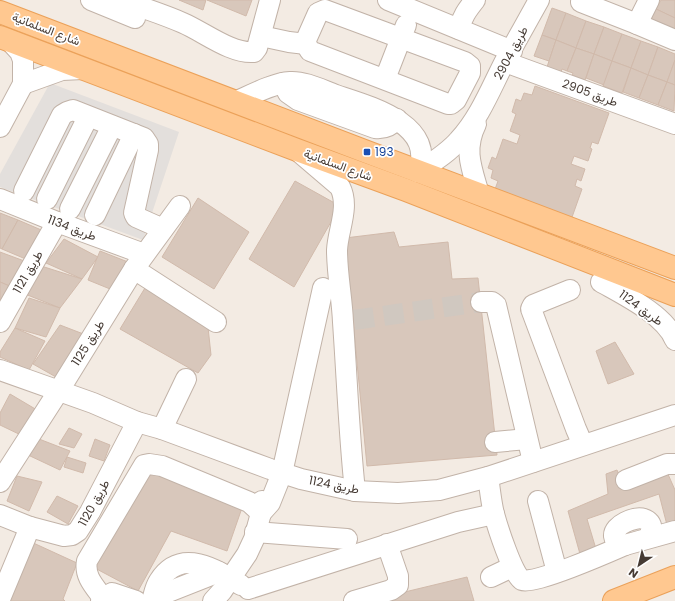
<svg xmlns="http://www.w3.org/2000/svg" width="675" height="601" viewBox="0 0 675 601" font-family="Poppins,Vazirmatn,sans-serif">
<rect width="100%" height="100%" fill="#f3ebe3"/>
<path fill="#e3dfdc" d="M 50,83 L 179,132 L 143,240 L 0,187 L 0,174 Z"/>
<g fill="#d8c7bb" stroke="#d1baab">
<path d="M 179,0 L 206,0 L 203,10 Z"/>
<path d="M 207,0 L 252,0 L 246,16 Z"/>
<path d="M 661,0 L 675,0 L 675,18 L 656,9 Z"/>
<path d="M 552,8 L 566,13 L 556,40 L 542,35 Z"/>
<path d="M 656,9 L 675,18 L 675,31 L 649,23 Z"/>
<path d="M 566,13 L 586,21 L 576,48 L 556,40 Z"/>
<path d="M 586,21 L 604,27 L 594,54 L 576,48 Z"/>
<path d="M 604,27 L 622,34 L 612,61 L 594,54 Z"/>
<path d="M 622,34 L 641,41 L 631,68 L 612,61 Z"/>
<path d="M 542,35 L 556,40 L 549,61 L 534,56 Z"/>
<path d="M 556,40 L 576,48 L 567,71 L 562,69 L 561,72 L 547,67 Z"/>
<path d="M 641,41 L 658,47 L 648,75 L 631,68 Z"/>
<path d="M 658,47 L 675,54 L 675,60 L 667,82 L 648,75 Z"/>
<path d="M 576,48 L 594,54 L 585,80 L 572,75 L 573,73 L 567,71 Z"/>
<path d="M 594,54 L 612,61 L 604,85 L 586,78 Z"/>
<path d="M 675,60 L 675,85 L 667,82 Z"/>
<path d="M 612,61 L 631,68 L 622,93 L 603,86 Z"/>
<path d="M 631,68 L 648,75 L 639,98 L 623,92 Z"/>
<path d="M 648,75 L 667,82 L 658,105 L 639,98 Z"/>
<path d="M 667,82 L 675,85 L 674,111 L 658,105 Z"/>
<path d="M 535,86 L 609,113 L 598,144 L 592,142 L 590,148 L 592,149 L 588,161 L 574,156 L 571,164 L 585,169 L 581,181 L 577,179 L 575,186 L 582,189 L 571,220 L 494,192 L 498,181 L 491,178 L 493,170 L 488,168 L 492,157 L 496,159 L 503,139 L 517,144 L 520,135 L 510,131 L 516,114 L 512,112 L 516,99 L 521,101 L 524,93 L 532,95 Z"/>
<path d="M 295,181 L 340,206 L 294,287 L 249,259 Z"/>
<path d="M 198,198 L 249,232 L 214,289 L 162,257 Z"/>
<path d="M 0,213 L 18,220 L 2,249 L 0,248 Z"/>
<path d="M 18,220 L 46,232 L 28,260 L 2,249 Z"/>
<path d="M 394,232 L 399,247 L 448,242 L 452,279 L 478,278 L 497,455 L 367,466 L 345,238 Z"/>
<path d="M 64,239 L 98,257 L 82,279 L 46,263 Z"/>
<path d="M 100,251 L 128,262 L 115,291 L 88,280 Z"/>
<path d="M 0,252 L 27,262 L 12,287 L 0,282 Z"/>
<path d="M 38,265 L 82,279 L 60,308 L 25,294 Z"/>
<path d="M 0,282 L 12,287 L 0,309 Z"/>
<path d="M 148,283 L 207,318 L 211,355 L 198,373 L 120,329 Z"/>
<path d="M 29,298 L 60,308 L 46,337 L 15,328 Z"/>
<path d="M 60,325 L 86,335 L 56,377 L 33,364 Z"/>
<path d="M 15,328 L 45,341 L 29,370 L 0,357 L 0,352 Z"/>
<path d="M 615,342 L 634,374 L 608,384 L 596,351 Z"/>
<path d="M 10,394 L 37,410 L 23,436 L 0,425 L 0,413 Z"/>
<path d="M 69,428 L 82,434 L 74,448 L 59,444 Z"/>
<path d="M 39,439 L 70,451 L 60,470 L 28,455 Z"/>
<path d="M 95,439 L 110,445 L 104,461 L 89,456 Z"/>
<path d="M 67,457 L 86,463 L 83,473 L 64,467 Z"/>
<path d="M 152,470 L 243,505 L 227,551 L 171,531 L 138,591 L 91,566 Z"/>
<path d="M 617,470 L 624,487 L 667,472 L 675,490 L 675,523 L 667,525 L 659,494 L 587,519 L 596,549 L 580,554 L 568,511 L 608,494 L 606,474 Z"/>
<path d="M 17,476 L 42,482 L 29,511 L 7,501 Z"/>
<path d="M 57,496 L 78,506 L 68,524 L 47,512 Z"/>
<path d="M 29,541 L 77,563 L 63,599 L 65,601 L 4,601 Z"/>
<path d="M 467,577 L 474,601 L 386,601 L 384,597 Z"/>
</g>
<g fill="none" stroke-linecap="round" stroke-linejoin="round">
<path stroke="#d0c8c0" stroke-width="20" stroke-dasharray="20 10" stroke-linecap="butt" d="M 354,320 L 481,302"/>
<defs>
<g id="minor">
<path d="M 91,0 L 135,18"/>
<path d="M 122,0 C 142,8 163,14 183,23 C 204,32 231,54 254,52 L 257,48 L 270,0"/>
<path d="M 388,0 L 512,51"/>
<path d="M 581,2 L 637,24 L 675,40"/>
<path d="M 325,10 L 465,62 L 470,66 L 470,73 L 456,100 L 451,104 L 448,104 L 310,51 L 306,44 L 306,40 L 318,13 Z"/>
<path d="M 637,24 L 649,0"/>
<path d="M 459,29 C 462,17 467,10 475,0"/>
<path d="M 261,36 L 289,42 L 306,44"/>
<path d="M 505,62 L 675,124"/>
<path d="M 385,79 L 406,25"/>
<path d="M 283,83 L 288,93 L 298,100 L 375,128 C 384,129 391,126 397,119"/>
<path d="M 23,84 L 62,70 L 83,69"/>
<path d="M 235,102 C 251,95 273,83 290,82 C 305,81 322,90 336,95 C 369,106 437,124 418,172"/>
<path d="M 476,124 C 463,150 472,169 479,194"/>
<path d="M 0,127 L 23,84 L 23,60 L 20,52 L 9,40"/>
<path d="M 299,152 L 340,187 C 350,207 338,229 337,250 C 337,274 342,298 343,322 C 347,379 349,435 355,491"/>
<path d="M 418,172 C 433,162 448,153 459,140 C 480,117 491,88 505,61 C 516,41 528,20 539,0"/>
<path d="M 24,191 L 62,115 L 67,112 L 73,110 L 144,138 L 148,144 L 148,150 L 134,213 L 136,217 L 163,229"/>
<path d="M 0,199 L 57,222 L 144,254"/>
<path d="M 47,199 L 88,117"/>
<path d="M 70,209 L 112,126"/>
<path d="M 95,215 L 134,134"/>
<path d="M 134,269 L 216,322"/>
<path d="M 601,282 C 624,295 665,315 675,340"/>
<path d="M 570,290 L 533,305 L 531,309 L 576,429 L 583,445"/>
<path d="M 481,302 L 492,302 L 496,305 L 533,462"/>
<path d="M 0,322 L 57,222"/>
<path d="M 0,370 L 93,403 L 137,422 L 162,429 L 270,469 L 301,479 L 355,491 L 398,493 L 439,490 L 488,477 L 675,415"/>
<path d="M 162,429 L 186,379"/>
<path d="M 495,442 L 527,439"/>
<path d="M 488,477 C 490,489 491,502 494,514 C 497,525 513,576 522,580 C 534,585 609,552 625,545"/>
<path d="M 626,480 L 667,464 L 675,464"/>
<path d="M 0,482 L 58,392 L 134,269 L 180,206"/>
<path d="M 538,501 L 557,572"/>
<path d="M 261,513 L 270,503 L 282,473 L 323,288"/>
<path d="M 0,515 L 30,527 L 64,536 L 72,535 L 78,531 L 90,512 L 137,422"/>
<path d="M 255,532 L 347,539"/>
<path d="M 646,539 C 653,533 654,522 644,519 C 635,516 613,525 614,536 C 615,542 620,545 625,545 L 675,531"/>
<path d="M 491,577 L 512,567"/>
<path d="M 248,589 L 458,522 L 494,514"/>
<path d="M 103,598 C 94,586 84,576 87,561 L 144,465 L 149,464 L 162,466 L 249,502 L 261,513"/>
<path d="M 153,598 L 219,572"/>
<path d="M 0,599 L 30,527"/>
<path d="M 101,601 L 103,598 L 112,593 L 136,601"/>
<path d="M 152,601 C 154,594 155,587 159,581 C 181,547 216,569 241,585"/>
<path d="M 213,601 L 222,591 L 247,554 L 254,539 L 261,513 L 262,501"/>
<path d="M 354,601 L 391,590 L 398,585 L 398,576 L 387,544"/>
</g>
<g id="major">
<path d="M 0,12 L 367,152 L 675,268"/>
<path d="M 0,37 L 297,150 L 406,190 L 675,295"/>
<path d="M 614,601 L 675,577"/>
</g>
</defs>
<use href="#minor" stroke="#c2b3a8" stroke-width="22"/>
<use href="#major" stroke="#eba159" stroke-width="24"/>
<use href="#minor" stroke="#fff" stroke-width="20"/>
<use href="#major" stroke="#ffc890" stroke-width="22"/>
</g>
<rect fill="#1a4fb4" stroke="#fff" stroke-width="1.5" x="363" y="148" width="8" height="8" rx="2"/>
<g text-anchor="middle" stroke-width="3.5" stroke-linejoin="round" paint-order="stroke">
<g font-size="12" fill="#453a33" stroke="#fff">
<text transform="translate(46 29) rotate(21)" y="4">شارع السلمانية</text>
<text transform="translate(511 53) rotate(-62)" y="4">طريق 2904</text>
<text transform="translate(590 93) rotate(20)" y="4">طريق 2905</text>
<text transform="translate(338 165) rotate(20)" y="4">شارع السلمانية</text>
<text transform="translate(72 228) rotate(21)" y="4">طريق 1134</text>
<text transform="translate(28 272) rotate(-60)" y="4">طريق 1121</text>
<text transform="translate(641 308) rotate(36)" y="4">طريق 1124</text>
<text transform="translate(88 343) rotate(-58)" y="4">طريق 1125</text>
<text transform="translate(334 485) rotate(11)" y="4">طريق 1124</text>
<text transform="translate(94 503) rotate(-61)" y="4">طريق 1120</text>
</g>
<g font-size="12" fill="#164399" stroke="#fff" text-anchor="start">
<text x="375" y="156">193</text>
</g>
</g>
<g transform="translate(639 565) rotate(215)" stroke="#ffffff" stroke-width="3" paint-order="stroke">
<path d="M0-3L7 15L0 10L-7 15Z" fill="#453a33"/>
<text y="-6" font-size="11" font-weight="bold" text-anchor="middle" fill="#453a33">N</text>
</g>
</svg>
